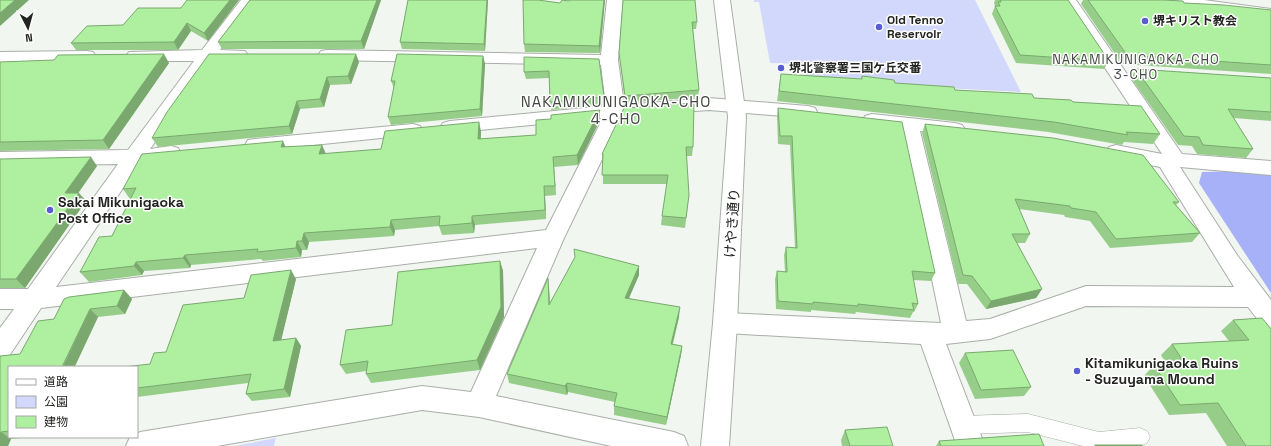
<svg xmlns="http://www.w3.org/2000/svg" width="1271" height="446" viewBox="0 0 1271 446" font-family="'Space Grotesk','Noto Sans JP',sans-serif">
<rect width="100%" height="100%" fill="#f1f6f0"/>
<g fill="#d2d8fb">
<path d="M 754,0 L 975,0 L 1021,92 L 804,81 L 802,64 L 770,63 L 759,2 L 754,2 Z"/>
<path d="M 276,438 L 274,446 L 235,446 Z"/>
</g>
<path fill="#a7b1f7" d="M 1238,171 L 1271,172 L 1271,293 L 1199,183 L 1202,172 Z"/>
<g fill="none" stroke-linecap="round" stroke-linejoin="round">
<defs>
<path id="service" d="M 1028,414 L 1099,432 L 1140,428 L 1147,431 L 1150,437 L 1147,443 L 1140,446 L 1083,446 L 1028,432 L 964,434 L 957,431 L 954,425 L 957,419 L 964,416 Z"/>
<g id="minor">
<path d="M 241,0 L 257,0 L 220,50 L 245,51 L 248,55 L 245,59 L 212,60 L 150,149 L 171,146 L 178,148 L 181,153 L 178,158 L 140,163 L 56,287 L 546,230 L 603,118 L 450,133 L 443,131 L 440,127 L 443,123 L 450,121 L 606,106 L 601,65 L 327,60 L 321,59 L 318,55 L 321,51 L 327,50 L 601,55 L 607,0 L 623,0 L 618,60 L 624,105 L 709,98 L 808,106 L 815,108 L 817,112 L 815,116 L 808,118 L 709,110 L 623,116 L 564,238 L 496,396 L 674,432 L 684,436 L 688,446 L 611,446 L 479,417 L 422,410 L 217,446 L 126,446 L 130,437 L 137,437 L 137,434 L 140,432 L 422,386 L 471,392 L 537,248 L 41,308 L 9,356 L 0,359 L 0,328 L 14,309 L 0,309 L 0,289 L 28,289 L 118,164 L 0,166 L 0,152 L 128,150 L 194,61 L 135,61 L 129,60 L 126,56 L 129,52 L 202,50 Z"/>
<path d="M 1060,0 L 1076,0 L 1182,154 L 1271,161 L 1271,175 L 1180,167 L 1237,255 L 1271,300 L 1271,328 L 1262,325 L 1248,307 L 1086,306 L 990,339 L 946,344 L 985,446 L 957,446 L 921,344 L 725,333 L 716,330 L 713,323 L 716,316 L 725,313 L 941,323 L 901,129 L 865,124 L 863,120 L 865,116 L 872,114 L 955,123 L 962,125 L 965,129 L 962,133 L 955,135 L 920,131 L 966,321 L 990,319 L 1086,286 L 1234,287 L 1160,167 L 1109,157 L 1106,152 L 1109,147 L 1116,145 L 1162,154 Z"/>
<path d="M 1162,0 L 1204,0 L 1271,9 L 1271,19 L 1170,5 L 1165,3 Z"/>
<path d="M 87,51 L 93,52 L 96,56 L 93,60 L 0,62 L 0,52 Z"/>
<path d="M 413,124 L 420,126 L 423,130 L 420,134 L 255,151 L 248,150 L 245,145 L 248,140 L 255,139 Z"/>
</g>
<path id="tertiary" d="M 714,0 L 730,0 L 746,117 L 737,323 L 729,446 L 701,446 L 713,323 L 728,117 Z"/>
</defs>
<use href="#service" stroke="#a9aea8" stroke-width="1"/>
<use href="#minor" stroke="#a9aea8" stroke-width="2"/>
<use href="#tertiary" stroke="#a9aea8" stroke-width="2"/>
<use href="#service" fill="#fff" fill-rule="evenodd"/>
<use href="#minor" fill="#fff" fill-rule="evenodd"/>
<use href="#tertiary" fill="#fff" fill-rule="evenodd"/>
</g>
<g fill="#96ce89">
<path d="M 239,0 L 208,41 L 191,31 L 178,50 L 76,50 L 71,43 L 123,25 L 181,8 Z"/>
<path d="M 250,0 L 381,0 L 364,49 L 222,49 L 218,42 Z"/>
<path d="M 408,0 L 488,0 L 485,51 L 402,49 L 400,42 Z"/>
<path d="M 605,0 L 600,53 L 525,52 L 524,44 L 560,3 L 569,1 Z"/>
<path d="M 623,0 L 697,22 L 696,29 L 693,29 L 699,90 L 698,97 L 625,103 L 620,60 L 619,53 Z"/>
<path d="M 995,0 L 1068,0 L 1109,61 L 1104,69 L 1016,63 L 992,14 L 995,6 L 994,3 Z"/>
<path d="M 1083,0 L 1163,0 L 1184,3 L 1271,10 L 1271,74 L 1122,64 L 1081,4 Z"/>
<path d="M 483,56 L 485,64 L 482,116 L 391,125 L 388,117 L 394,88 L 391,81 Z"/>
<path d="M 524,57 L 604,97 L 604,105 L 551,110 L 549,78 L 526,79 L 524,72 Z"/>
<path d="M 0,62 L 169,63 L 109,149 L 0,151 Z"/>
<path d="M 359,62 L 351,84 L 330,85 L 324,107 L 300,109 L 292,134 L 158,147 L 152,138 Z"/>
<path d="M 1136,69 L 1271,78 L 1271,121 L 1234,118 L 1253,149 L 1246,158 L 1197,154 L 1192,146 L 1178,145 L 1131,78 Z"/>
<path d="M 781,74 L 861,79 L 862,76 L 895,83 L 955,90 L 1073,102 L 1160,134 L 1153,144 L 1124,142 L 1122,145 L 1048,132 L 777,101 Z"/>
<path d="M 624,108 L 693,147 L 692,156 L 686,156 L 688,204 L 685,228 L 661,225 L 662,216 L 667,184 L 603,184 L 603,163 L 602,163 L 602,154 Z"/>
<path d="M 778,108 L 935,273 L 931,281 L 913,280 L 918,304 L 914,312 L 913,312 L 910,318 L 856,312 L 855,314 L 811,310 L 811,312 L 776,309 L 775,279 L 777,271 L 785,272 L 784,255 L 786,247 L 795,248 L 790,145 L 778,144 L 777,116 Z"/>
<path d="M 600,120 L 578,165 L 554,167 L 556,195 L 545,196 L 546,219 L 475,225 L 474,233 L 442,235 L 439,226 L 395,230 L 394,236 L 309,242 L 307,250 L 302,250 L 301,257 L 263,261 L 261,259 L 191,265 L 190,268 L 144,271 L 142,275 L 89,282 L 80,272 L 112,236 L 131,199 L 130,199 L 123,189 L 286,147 L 326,154 L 381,149 L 481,131 L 481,139 L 536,135 Z"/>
<path d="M 925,124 L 1179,202 L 1176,205 L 1200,233 L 1192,242 L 1110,248 L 1090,221 L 1065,217 L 1064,215 L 1019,209 L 1030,234 L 1025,243 L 1017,243 L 1042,289 L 1036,298 L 986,309 L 967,284 L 958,284 L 922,133 Z"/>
<path d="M 0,159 L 97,166 L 78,193 L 86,201 L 25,288 L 0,288 Z"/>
<path d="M 500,261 L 503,271 L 504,317 L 480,370 L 371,383 L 366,374 L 366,371 L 346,374 L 340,365 L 392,325 Z"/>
<path d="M 639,266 L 639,275 L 629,298 L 679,317 L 673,344 L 682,346 L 681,355 L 666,425 L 614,415 L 614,406 L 615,402 L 568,392 L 567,395 L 509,383 L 507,374 L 549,287 L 550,303 Z"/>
<path d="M 296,279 L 281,340 L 296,338 L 301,346 L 290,397 L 252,401 L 246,394 L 248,383 L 137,397 L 137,367 L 150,364 L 166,352 L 244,298 Z"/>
<path d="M 124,290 L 132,299 L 125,314 L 98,317 L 75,366 L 76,367 L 9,367 L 9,437 L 31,437 L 11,439 L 8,446 L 0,446 L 0,356 L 20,354 L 54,319 Z"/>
<path d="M 1233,320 L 1271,329 L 1271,446 L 1227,446 L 1206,413 L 1169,415 L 1144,376 L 1154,365 L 1167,365 L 1161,355 L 1172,344 L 1229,341 L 1221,331 Z"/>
<path d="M 965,353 L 1031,387 L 1024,396 L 975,399 L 959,363 Z"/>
<path d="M 845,430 L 893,446 L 842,446 L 841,440 Z"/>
<path d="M 939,441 L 1044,446 L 936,446 Z"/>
</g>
<g fill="#7aa86f">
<path d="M 15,0 L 29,0 L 0,26 L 0,13 Z"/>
<path d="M 230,0 L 239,0 L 208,41 L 204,33 Z"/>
<path d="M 377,0 L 381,0 L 364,49 L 361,41 Z"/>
<path d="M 487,0 L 488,0 L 485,51 L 484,44 Z"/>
<path d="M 604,0 L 605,0 L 600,53 L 599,46 Z"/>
<path d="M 187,23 L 191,31 L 178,50 L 174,42 Z"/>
<path d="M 164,54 L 169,63 L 109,149 L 103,140 Z"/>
<path d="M 356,54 L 359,62 L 351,84 L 348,76 Z"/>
<path d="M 483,56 L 485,64 L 482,116 L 480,109 Z"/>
<path d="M 327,77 L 330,85 L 324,107 L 320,99 Z"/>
<path d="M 297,101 L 300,109 L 292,134 L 289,126 Z"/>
<path d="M 600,110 L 600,120 L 578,165 L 577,155 Z"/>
<path d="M 479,122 L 481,131 L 480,149 L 478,139 Z"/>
<path d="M 283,141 L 287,150 L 281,147 Z"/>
<path d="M 322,145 L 326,154 L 319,154 Z"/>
<path d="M 91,157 L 97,166 L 72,202 L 65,193 Z"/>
<path d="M 553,157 L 554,167 L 556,195 L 555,186 Z"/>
<path d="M 544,186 L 545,196 L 546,219 L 545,210 Z"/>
<path d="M 79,193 L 86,201 L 25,288 L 16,279 Z"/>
<path d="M 472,216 L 475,225 L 474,233 L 472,223 Z"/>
<path d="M 391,220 L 395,230 L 394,236 L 390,227 Z"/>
<path d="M 304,233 L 309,242 L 307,250 L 302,241 Z"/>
<path d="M 297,241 L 302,250 L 301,257 L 296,248 Z"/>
<path d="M 185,255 L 191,265 L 190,268 L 183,258 Z"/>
<path d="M 500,261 L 503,271 L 504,317 L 480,370 L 477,360 Z"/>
<path d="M 136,262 L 144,271 L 142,275 L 134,266 Z"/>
<path d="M 639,266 L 639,275 L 625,307 L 625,298 Z"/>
<path d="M 291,270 L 296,279 L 279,349 L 273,341 Z"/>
<path d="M 548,278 L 549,287 L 550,314 L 549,305 Z"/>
<path d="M 1042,289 L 1036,298 L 986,309 L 991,301 Z"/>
<path d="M 124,290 L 132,299 L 125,314 L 117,306 Z"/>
<path d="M 680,307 L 679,317 L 670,353 L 671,344 Z"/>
<path d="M 90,309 L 98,317 L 75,366 L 76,367 L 63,367 Z"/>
<path d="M 296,338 L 301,346 L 290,397 L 284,389 Z"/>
<path d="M 682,346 L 681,355 L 666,425 L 667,417 Z"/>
<path d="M 567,383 L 568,392 L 567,395 L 565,386 Z"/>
<path d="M 1,432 L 11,439 L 8,446 L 0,446 L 0,433 Z"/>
</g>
<g fill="#aef09f" stroke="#7aa86f">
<path d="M 0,0 L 15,0 L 0,13 Z"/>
<path d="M 187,0 L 230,0 L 204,33 L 187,23 L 174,42 L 71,43 L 87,26 L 123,25 L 138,8 L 181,8 Z"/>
<path d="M 250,0 L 377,0 L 361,41 L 218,42 Z"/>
<path d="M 408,0 L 487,0 L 484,44 L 400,42 Z"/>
<path d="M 523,0 L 538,0 L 560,3 L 562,0 L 569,1 L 570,0 L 604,0 L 599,46 L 524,44 Z"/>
<path d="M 623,0 L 695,0 L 697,22 L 692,22 L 699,90 L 625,96 L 619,53 Z"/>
<path d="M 1000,0 L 1068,0 L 1109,61 L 1020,55 L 995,6 L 1000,6 L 998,2 L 1001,2 Z"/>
<path d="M 1088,0 L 1163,0 L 1183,1 L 1184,3 L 1224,5 L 1271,10 L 1271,65 L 1127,55 Z"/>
<path d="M 164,54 L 103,140 L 0,142 L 0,62 L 54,60 L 58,55 Z"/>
<path d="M 209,54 L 356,54 L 348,76 L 327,77 L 320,99 L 297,101 L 289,126 L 152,138 L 167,112 Z"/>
<path d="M 397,54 L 483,56 L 480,109 L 388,117 L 395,81 L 391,81 Z"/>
<path d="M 524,57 L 599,59 L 604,97 L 550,102 L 549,71 L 524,72 Z"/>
<path d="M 1136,69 L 1271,78 L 1271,112 L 1228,109 L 1253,149 L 1203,145 L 1199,137 L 1184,136 Z"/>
<path d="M 781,74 L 862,79 L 862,76 L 894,80 L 895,83 L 954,87 L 955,90 L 1032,94 L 1034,98 L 1071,100 L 1073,102 L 1141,106 L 1160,134 L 1126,132 L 1128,135 L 1054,122 L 779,91 Z"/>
<path d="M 694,103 L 693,147 L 686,147 L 689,195 L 686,218 L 662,216 L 668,175 L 602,175 L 603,154 L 602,154 L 624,108 Z"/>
<path d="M 778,108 L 902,122 L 935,273 L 912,271 L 918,304 L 912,303 L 914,310 L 858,304 L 858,306 L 813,302 L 813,304 L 778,301 L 777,271 L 787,272 L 786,247 L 797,248 L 792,136 L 780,136 Z"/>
<path d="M 600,110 L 577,155 L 553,157 L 555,186 L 544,186 L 545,210 L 472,216 L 472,223 L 439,226 L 440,216 L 391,220 L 390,227 L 304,233 L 302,241 L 297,241 L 296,248 L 257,252 L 258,249 L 185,255 L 183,258 L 136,262 L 134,266 L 80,272 L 99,237 L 112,236 L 136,188 L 123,189 L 142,154 L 283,141 L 281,147 L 322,145 L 319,154 L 381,149 L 385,131 L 479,122 L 478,139 L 536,135 L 536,120 L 551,119 L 551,115 Z"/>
<path d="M 925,124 L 1053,138 L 1143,155 L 1179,202 L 1173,202 L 1200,233 L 1116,239 L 1096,212 L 1071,208 L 1070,206 L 1015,199 L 1030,234 L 1012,234 L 1042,289 L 991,301 L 972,276 L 963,275 Z"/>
<path d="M 91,157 L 65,193 L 79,193 L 16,279 L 0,279 L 0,159 Z"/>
<path d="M 574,249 L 639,266 L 625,298 L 680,307 L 671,344 L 682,346 L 667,417 L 614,406 L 617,393 L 567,383 L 565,386 L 507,374 L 548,278 L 549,305 L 575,257 Z"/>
<path d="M 500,261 L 501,307 L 477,360 L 366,374 L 368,361 L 340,365 L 346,330 L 392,325 L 398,272 Z"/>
<path d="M 291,270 L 273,341 L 296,338 L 284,389 L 246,394 L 251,374 L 137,388 L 137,367 L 124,367 L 150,364 L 154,353 L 166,352 L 183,305 L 244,298 L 251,275 Z"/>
<path d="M 124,290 L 117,306 L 90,309 L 62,367 L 74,365 L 73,367 L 9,367 L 9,431 L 1,432 L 0,433 L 0,356 L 20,354 L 38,321 L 54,319 L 64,299 L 69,297 Z"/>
<path d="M 1262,318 L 1271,329 L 1271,446 L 1246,446 L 1218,403 L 1180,405 L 1154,365 L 1185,364 L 1172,344 L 1249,340 L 1233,320 Z"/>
<path d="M 1013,350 L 1031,387 L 981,390 L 965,353 Z"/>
<path d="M 887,427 L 893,446 L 850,446 L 845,430 Z"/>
<path d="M 1039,434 L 1044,446 L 941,446 L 939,441 Z"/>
<rect x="1095" y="445" width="47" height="1"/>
</g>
<g fill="#595dd4" stroke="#fff" stroke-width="1.5">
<circle cx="1145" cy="21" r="4"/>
<circle cx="879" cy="27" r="4"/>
<circle cx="781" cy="68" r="4"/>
<circle cx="50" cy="210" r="4"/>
<circle cx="1077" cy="371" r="4"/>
</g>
<g text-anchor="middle" stroke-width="3" stroke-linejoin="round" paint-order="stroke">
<g font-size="12" font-weight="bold" fill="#222421" stroke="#fff" text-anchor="start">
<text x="887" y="24">Old Tenno<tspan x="887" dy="14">Reservoir</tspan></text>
<text x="1153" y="25">堺キリスト教会</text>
<text x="789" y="72">堺北警察署三国ケ丘交番</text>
</g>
<g font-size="13" letter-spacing="1" fill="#444843" stroke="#fff">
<text x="1136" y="64">NAKAMIKUNIGAOKA-CHO<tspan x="1136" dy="15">3-CHO</tspan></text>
</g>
<g font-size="14" font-weight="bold" fill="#222421" stroke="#fff" text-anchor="start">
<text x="58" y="207">Sakai Mikunigaoka<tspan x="58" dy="16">Post Office</tspan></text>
<text x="1085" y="368">Kitamikunigaoka Ruins<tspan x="1085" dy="16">- Suzuyama Mound</tspan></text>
</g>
<g font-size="14" fill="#222421" stroke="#fff">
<text transform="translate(732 223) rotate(-86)" y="5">けやき通り</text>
</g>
<g font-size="15" letter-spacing="1" fill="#444843" stroke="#fff">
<text x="616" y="107">NAKAMIKUNIGAOKA-CHO<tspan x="616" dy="17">4-CHO</tspan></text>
</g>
</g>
<rect x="8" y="366" width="130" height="72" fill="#ffffff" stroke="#a7a7a6"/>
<rect x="16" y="379" width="20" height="6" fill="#ffffff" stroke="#a7a7a6"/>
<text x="44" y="386" font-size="12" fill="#222421">道路</text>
<rect x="16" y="396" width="20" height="12" fill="#d2d8fb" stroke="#a7a7a6"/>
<text x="44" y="406" font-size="12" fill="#222421">公園</text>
<rect x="16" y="416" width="20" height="12" fill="#aef09f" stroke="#a7a7a6"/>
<text x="44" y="426" font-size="12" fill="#222421">建物</text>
<g transform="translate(28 28) rotate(174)" stroke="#ffffff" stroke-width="3" paint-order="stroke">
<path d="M0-3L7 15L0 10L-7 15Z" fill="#222421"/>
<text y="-6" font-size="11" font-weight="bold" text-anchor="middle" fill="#222421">N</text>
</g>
</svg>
